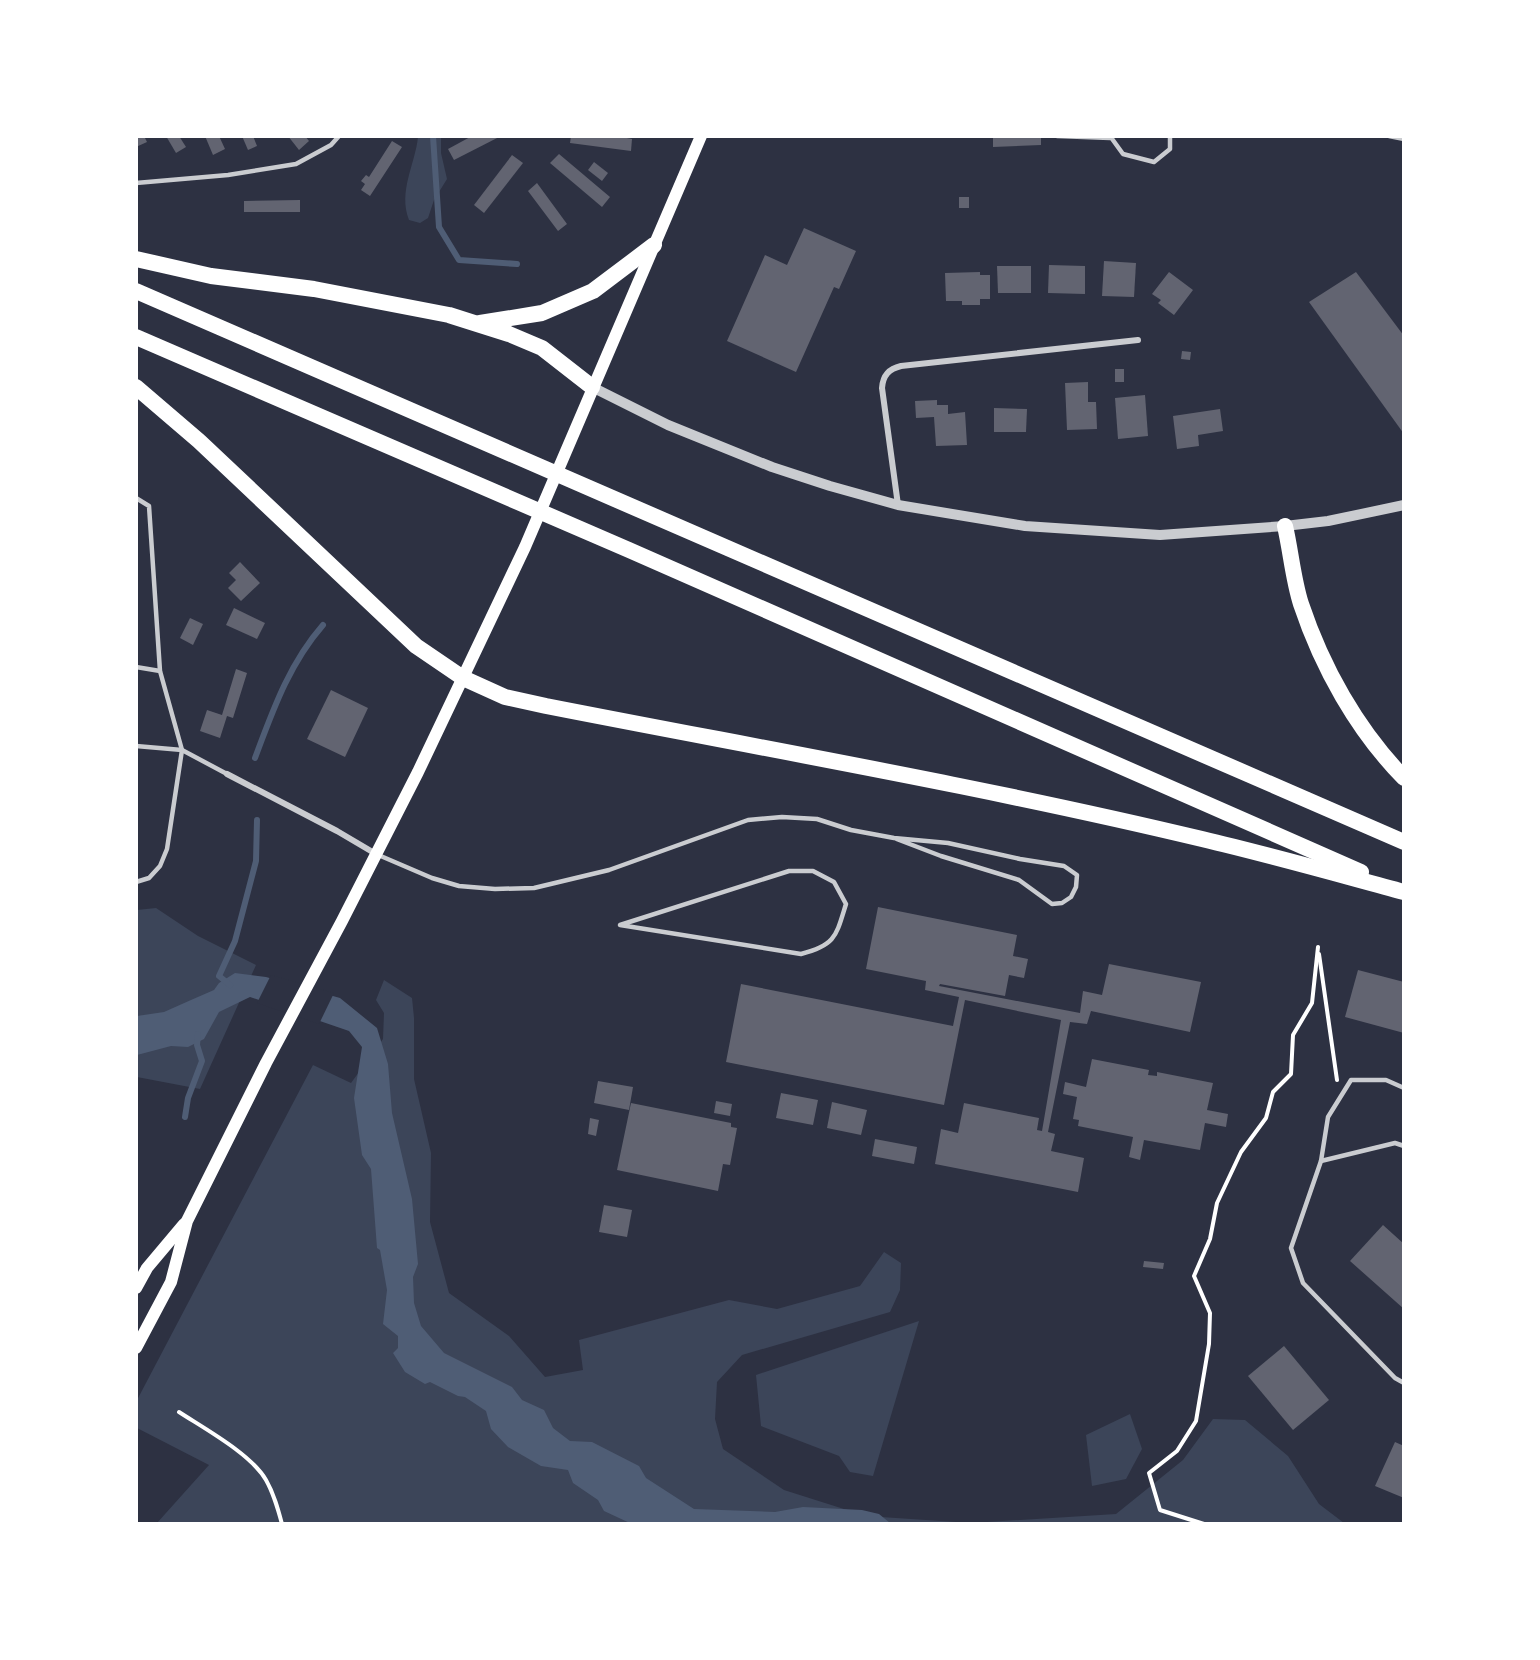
<svg xmlns="http://www.w3.org/2000/svg" width="1540" height="1660" viewBox="0 0 1540 1660" font-family="'Roboto Condensed',sans-serif">
<rect width="100%" height="100%" fill="#2d3142"/>
<g fill="#3c4559">
<path d="M 418,137 L 441,137 L 441,153 L 447,179 L 434,200 L 428,218 L 420,223 L 409,220 C 398,191 415,165 418,137 Z"/>
<path d="M 156,908 L 198,936 L 256,965 L 200,1089 L 137,1077 L 137,910 Z"/>
<path d="M 384,980 L 412,998 L 414,1018 L 414,1079 L 431,1153 L 430,1222 L 449,1293 L 509,1336 L 545,1377 L 583,1370 L 579,1340 L 729,1300 L 777,1309 L 860,1286 L 884,1252 L 901,1263 L 900,1290 L 890,1312 L 742,1355 L 717,1382 L 715,1419 L 723,1449 L 784,1490 L 866,1516 L 971,1523 L 1116,1514 L 1183,1460 L 1213,1419 L 1245,1420 L 1288,1456 L 1319,1504 L 1344,1523 L 157,1523 L 209,1465 L 137,1428 L 136,1402 L 313,1065 L 351,1083 L 383,1039 L 384,1013 L 376,1000 Z"/>
<path d="M 919,1321 L 873,1476 L 850,1472 L 839,1456 L 761,1426 L 756,1375 Z"/>
<path d="M 1130,1414 L 1142,1449 L 1126,1479 L 1092,1486 L 1086,1435 Z"/>
</g>
<path fill="#4f5d75" d="M 235,973 L 266,977 L 340,998 L 377,1028 L 388,1064 L 392,1113 L 412,1199 L 418,1264 L 413,1277 L 414,1303 L 421,1326 L 444,1353 L 512,1387 L 522,1400 L 544,1410 L 553,1428 L 570,1441 L 592,1442 L 639,1466 L 646,1478 L 694,1509 L 775,1512 L 803,1507 L 862,1510 L 879,1514 L 890,1523 L 632,1524 L 604,1511 L 598,1500 L 573,1483 L 568,1470 L 541,1466 L 508,1447 L 491,1429 L 486,1411 L 465,1397 L 458,1396 L 430,1382 L 425,1384 L 405,1372 L 393,1353 L 398,1348 L 398,1336 L 383,1324 L 387,1290 L 380,1250 L 377,1248 L 371,1169 L 362,1155 L 354,1098 L 362,1047 L 349,1031 L 250,997 L 219,1012 L 204,1039 L 188,1047 L 171,1046 L 137,1055 L 137,1016 L 164,1012 L 191,1000 L 214,990 L 219,983 Z"/>
<path fill="#2d3142" d="M 271,975 L 334,993 L 319,1024 L 257,1003 Z"/>
<g fill="none" stroke-linecap="round" stroke-linejoin="round">
<g stroke="#4f5d75" stroke-width="6">
<path d="M 433,136 L 439,227 L 459,260 L 517,264"/>
<path d="M 255,758 C 273,710 289,664 323,625"/>
<path d="M 230,985 L 219,976 L 235,941 L 256,861 L 257,820"/>
<path d="M 185,1117 L 188,1098 L 202,1061 L 197,1045 L 198,1034"/>
</g>
</g>
<g fill="#626471">
<path d="M 136,136 L 144,136 L 147,142 L 136,147 Z"/>
<path d="M 166,136 L 179,136 L 186,147 L 176,153 Z"/>
<path d="M 205,136 L 219,136 L 225,149 L 213,155 Z"/>
<path d="M 242,136 L 253,136 L 257,146 L 248,150 Z"/>
<path d="M 288,136 L 305,136 L 309,141 L 299,150 Z"/>
<path d="M 472,136 L 501,136 L 454,160 L 448,149 Z"/>
<path d="M 571,136 L 616,136 L 632,139 L 631,151 L 570,143 Z"/>
<path d="M 993,136 L 1041,136 L 1041,145 L 993,147 Z"/>
<path d="M 392,141 L 402,147 L 370,196 L 361,190 L 365,184 L 361,181 L 366,175 L 369,177 Z"/>
<path d="M 559,154 L 610,197 L 602,207 L 550,163 Z"/>
<path d="M 512,155 L 523,163 L 484,213 L 474,205 Z"/>
<path d="M 594,162 L 608,173 L 602,181 L 588,170 Z"/>
<path d="M 537,183 L 567,224 L 558,231 L 528,191 Z"/>
<rect x="959" y="197" width="10" height="11"/>
<path d="M 300,200 L 300,212 L 244,212 L 244,201 Z"/>
<path d="M 804,228 L 856,251 L 839,289 L 834,287 L 796,372 L 727,341 L 765,255 L 787,265 Z"/>
<path d="M 1104,261 L 1136,263 L 1134,297 L 1102,296 Z"/>
<path d="M 1049,265 L 1085,266 L 1085,294 L 1048,293 Z"/>
<path d="M 997,266 L 1031,266 L 1031,293 L 998,293 Z"/>
<path d="M 980,272 L 980,275 L 990,275 L 990,299 L 980,299 L 980,305 L 962,305 L 962,301 L 946,301 L 945,273 Z"/>
<path d="M 1169,272 L 1193,290 L 1174,315 L 1158,303 L 1161,300 L 1152,294 Z"/>
<path d="M 1356,272 L 1404,336 L 1404,434 L 1309,302 Z"/>
<path d="M 1182,351 L 1191,352 L 1190,360 L 1181,359 Z"/>
<rect x="1115" y="369" width="9" height="13"/>
<path d="M 1088,382 L 1088,402 L 1096,402 L 1097,429 L 1067,430 L 1065,383 Z"/>
<path d="M 1145,395 L 1148,436 L 1118,439 L 1115,398 Z"/>
<path d="M 937,400 L 937,405 L 948,405 L 948,414 L 965,412 L 967,445 L 936,446 L 934,417 L 916,418 L 915,401 Z"/>
<path d="M 994,408 L 1027,409 L 1026,432 L 994,432 Z"/>
<path d="M 1220,409 L 1223,431 L 1198,435 L 1199,446 L 1177,449 L 1173,416 Z"/>
<path d="M 240,562 L 260,583 L 241,601 L 228,588 L 236,580 L 229,573 Z"/>
<path d="M 234,608 L 265,623 L 257,639 L 226,625 Z"/>
<path d="M 190,618 L 203,624 L 193,645 L 180,638 Z"/>
<path d="M 236,669 L 247,673 L 233,718 L 227,716 L 220,738 L 200,731 L 207,710 L 222,715 Z"/>
<path d="M 331,690 L 368,708 L 345,757 L 307,739 Z"/>
<path d="M 878,907 L 1017,935 L 1013,956 L 1028,959 L 1024,978 L 1009,975 L 1005,996 L 940,984 L 939,986 L 1080,1013 L 1083,991 L 1102,995 L 1109,964 L 1201,982 L 1190,1032 L 1091,1011 L 1087,1024 L 1070,1022 L 1048,1132 L 1055,1134 L 1051,1151 L 1084,1158 L 1078,1192 L 935,1164 L 941,1129 L 958,1133 L 964,1103 L 1039,1118 L 1037,1130 L 1042,1131 L 1061,1020 L 965,1000 L 944,1105 L 726,1062 L 741,984 L 953,1026 L 959,997 L 925,990 L 926,981 L 866,969 Z"/>
<path d="M 1358,970 L 1404,982 L 1404,1033 L 1345,1017 Z"/>
<path d="M 1092,1059 L 1149,1070 L 1148,1075 L 1157,1076 L 1157,1072 L 1213,1083 L 1207,1110 L 1228,1114 L 1226,1127 L 1205,1123 L 1200,1150 L 1144,1140 L 1140,1160 L 1129,1157 L 1133,1137 L 1078,1126 L 1079,1120 L 1073,1119 L 1077,1097 L 1063,1094 L 1065,1082 L 1086,1087 Z"/>
<path d="M 598,1081 L 633,1087 L 629,1110 L 594,1103 Z"/>
<path d="M 781,1093 L 818,1100 L 813,1125 L 776,1118 Z"/>
<path d="M 716,1101 L 732,1104 L 730,1116 L 714,1113 Z"/>
<path d="M 832,1102 L 867,1110 L 861,1135 L 827,1128 Z"/>
<path d="M 631,1103 L 731,1123 L 731,1127 L 737,1128 L 730,1165 L 723,1164 L 718,1191 L 617,1170 Z"/>
<path d="M 590,1118 L 599,1120 L 596,1136 L 588,1134 Z"/>
<path d="M 875,1139 L 917,1147 L 914,1164 L 872,1156 Z"/>
<path d="M 604,1205 L 632,1210 L 627,1237 L 599,1232 Z"/>
<path d="M 1383,1225 L 1404,1244 L 1404,1309 L 1350,1261 Z"/>
<path d="M 1144,1261 L 1164,1263 L 1163,1269 L 1143,1267 Z"/>
<path d="M 1284,1346 L 1329,1400 L 1293,1430 L 1248,1376 Z"/>
<path d="M 1395,1442 L 1404,1446 L 1404,1498 L 1375,1486 Z"/>
</g>
<g fill="none" stroke-linecap="round" stroke-linejoin="round">
<g stroke="#fff" stroke-width="4">
<path d="M 1319,954 L 1337,1080"/>
<path d="M 179,1412 C 205,1429 251,1454 266,1480 C 274,1494 278,1509 282,1524"/>
<path d="M 1204,1524 L 1160,1510 L 1149,1473 L 1177,1451 L 1196,1421 L 1209,1344 L 1210,1313 L 1194,1276 L 1210,1239 L 1217,1203 L 1241,1152 L 1266,1118 L 1273,1092 L 1291,1074 L 1293,1035 L 1312,1003 L 1318,947"/>
</g>
<g stroke="#caccd0" stroke-width="4.5">
<path d="M 1057,136 L 1110,138"/>
<path d="M 1110,136 L 1123,154 L 1154,162 L 1170,149 L 1170,136"/>
<path d="M 1389,136 L 1404,139"/>
<path d="M 136,183 L 228,175 L 296,164 L 331,145 L 339,136"/>
<path d="M 136,498 L 149,506 L 160,671 L 182,750 L 167,849 L 160,866 L 149,878 L 136,882"/>
<path d="M 136,667 L 160,671"/>
<path d="M 136,746 L 182,750 L 227,774"/>
<path d="M 376,854 L 432,878 L 459,886 L 495,889 L 534,888 L 609,870 L 748,820 L 782,817 L 817,819 L 851,830 L 894,838 L 948,843 L 1020,859 L 1064,866 L 1077,875 L 1076,887 L 1071,897 L 1062,903 L 1052,904 L 1019,880 L 941,856 L 894,838"/>
<path d="M 789,871 L 813,871 L 834,882 L 846,904 C 836,936 836,945 801,954 L 620,925 Z"/>
<path d="M 1404,1088 L 1386,1080 L 1351,1080 L 1328,1117 L 1321,1161 L 1395,1143 L 1404,1146"/>
<path d="M 1321,1161 L 1291,1248 L 1303,1283 L 1395,1378 L 1404,1383"/>
</g>
<g stroke="#caccd0" stroke-width="6">
<path d="M 898,505 L 882,388 C 883,375 889,369 901,366 L 1138,340"/>
<path d="M 227,774 L 337,831 L 376,854"/>
</g>
<path stroke="#caccd0" stroke-width="10" d="M 592,387 L 668,425 L 772,467 L 830,486 L 898,505 L 1025,526 L 1160,535 L 1285,526 L 1328,521 L 1404,505"/>
<g stroke="#fff" stroke-width="12">
<path d="M 136,1288 L 147,1268 L 184,1224"/>
<path d="M 136,1348 L 171,1282 L 187,1221 L 266,1063 L 342,921 L 418,772 L 525,547 L 701,136"/>
</g>
<g stroke="#fff" stroke-width="16">
<path d="M 136,259 L 211,276 L 314,289 L 449,315 L 509,334 L 542,348 L 592,387"/>
<path d="M 136,291 L 1404,842"/>
<path d="M 480,323 L 542,313 L 593,291 L 654,245"/>
<path d="M 136,337 L 629,550 L 1361,872"/>
<path d="M 136,387 L 199,441 L 416,646 L 463,678 L 505,697 L 546,706 C 765,749 985,787 1202,839 C 1270,855 1337,874 1404,892"/>
<path d="M 1285,526 C 1291,552 1293,579 1301,604 C 1322,667 1357,730 1404,778"/>
</g>
</g>
<rect width="1540" height="1660" fill="none" stroke="#ffffff" stroke-width="276"/>
</svg>
